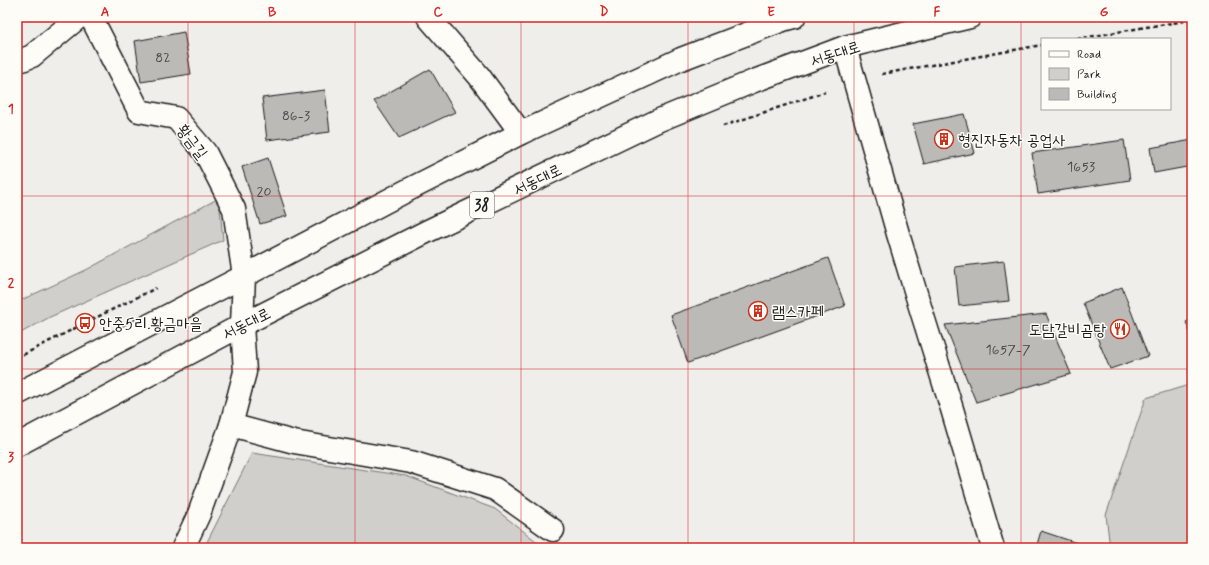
<svg xmlns="http://www.w3.org/2000/svg" width="1209" height="565" viewBox="0 0 1209 565" font-family="Mynerve,'Poor Story',sans-serif">
<rect width="100%" height="100%" fill="#f0eeea"/>
<filter id="ink" filterUnits="userSpaceOnUse"><feTurbulence type="fractalNoise" baseFrequency=".025" numOctaves="2"/><feDisplacementMap in="SourceGraphic" scale="8" xChannelSelector="R" yChannelSelector="G"/><feConvolveMatrix kernelMatrix="1 2 1 2 8 2 1 2 1" color-interpolation-filters="sRGB"/></filter>
<g filter="url(#ink)">
<g fill="#d0cfcc" stroke="#767674">
<path d="M 219,198 L 223,240 L 50,317 L 17,335 L 17,302 L 86,270 Z"/>
<path d="M 1192,384 L 1192,548 L 1110,548 L 1106,515 L 1146,398 Z"/>
<path d="M 252,453 L 406,476 L 495,509 L 545,548 L 204,548 Z"/>
</g>
<g fill="#bbbab6" stroke="#1c1c1c">
<path d="M 184,32 L 191,74 L 141,82 L 135,41 Z"/>
<path d="M 430,69 L 455,112 L 399,138 L 374,101 Z"/>
<path d="M 325,90 L 330,132 L 267,140 L 262,98 Z"/>
<path d="M 964,114 L 975,153 L 924,164 L 913,124 Z"/>
<path d="M 1124,140 L 1130,180 L 1038,194 L 1032,153 Z"/>
<path d="M 1192,140 L 1192,166 L 1154,173 L 1150,148 Z"/>
<path d="M 268,158 L 287,216 L 260,224 L 242,167 Z"/>
<path d="M 828,258 L 845,306 L 688,363 L 671,315 Z"/>
<path d="M 1004,261 L 1009,301 L 959,306 L 955,267 Z"/>
<path d="M 1122,287 L 1148,356 L 1110,369 L 1083,303 Z"/>
<path d="M 1046,314 L 1071,374 L 976,402 L 945,325 Z"/>
<path d="M 1192,319 L 1192,338 L 1186,322 Z"/>
<path d="M 1041,531 L 1092,548 L 1036,548 Z"/>
</g>
<g fill="none" stroke-linecap="round" stroke-linejoin="round">
<defs>
<g id="minor">
<path d="M 91,17 L 139,111 L 176,118 L 205,152 L 234,209 L 244,276 L 242,325 L 245,372 L 231,425 L 199,514 L 183,548"/>
<path d="M 428,17 L 479,76 L 521,133"/>
<path d="M 845,47 L 898,234 L 921,310 L 952,409 L 993,548"/>
<path d="M 17,62 L 32,56 L 79,17"/>
<path d="M 231,425 L 294,442 L 411,462 L 495,489 L 553,530"/>
</g>
<g id="major">
<path d="M 17,394 L 244,276 L 408,190 L 521,133 L 681,59 L 783,20 L 794,17"/>
<path d="M 17,445 L 242,325 L 428,231 L 657,121 L 754,81 L 845,47 L 970,17"/>
</g>
</defs>
<use href="#minor" stroke="#1c1c1c" stroke-width="25"/>
<use href="#major" stroke="#1c1c1c" stroke-width="25"/>
<g stroke="#1c1c1c" stroke-width="2.5" stroke-dasharray="4 3" stroke-linecap="butt">
<path d="M 1077,39 L 1146,27 L 1192,20"/>
<path d="M 882,74 L 1042,45"/>
<path d="M 723,126 L 825,92"/>
<path d="M 17,358 L 85,323 L 156,288"/>
</g>
<use href="#minor" stroke="#fdfcf7" stroke-width="22"/>
<use href="#major" stroke="#fdfcf7" stroke-width="22"/>
</g>
</g>
<path fill="none" stroke="#d62828" stroke-width="1" stroke-opacity="0.55" d="M 188,17 L 188,548M 355,17 L 355,548M 521,17 L 521,548M 688,17 L 688,548M 854,17 L 854,548M 1021,17 L 1021,548M 17,196 L 1192,196M 17,369 L 1192,369"/>
<defs>
<symbol id="building-ring" viewBox="-11 -11 22 22"><circle r="9.5" fill="#fdfcf7" stroke="#c8321e" stroke-width="1.5"/><path d="M-4-6H4V6H1V3H-1V6H-4ZM-2.5-4.3h1.7v1.8h-1.7ZM.8-4.3h1.7v1.8H.8ZM-2.5-1h1.7V.8h-1.7ZM.8-1h1.7V.8H.8Z" fill="#c8321e"/></symbol>
<symbol id="bus-ring" viewBox="-11 -11 22 22"><circle r="9.5" fill="#fdfcf7" stroke="#c8321e" stroke-width="1.5"/><path d="M-5-6H5V4H4V6H2V4H-2V6H-4V4H-5ZM-3.5-4V0h7V-4ZM-3.5 1.2v1.5H-2V1.2ZM2 1.2v1.5H3.5V1.2Z" fill="#c8321e"/></symbol>
<symbol id="restaurant-ring" viewBox="-11 -11 22 22"><circle r="9.5" fill="#fdfcf7" stroke="#c8321e" stroke-width="1.5"/><path d="M-5-6h1v4h1v-4h1v4h1v-4h1v5L-1.5 .5V6h-2V.5L-5-1ZM5-6V6H3V1.5H1.5Q1.5-4 5-6Z" fill="#c8321e"/></symbol>
</defs>
<g fill-rule="evenodd">
<use href="#building-ring" x="933" y="128" width="22" height="22"/>
<use href="#building-ring" x="747" y="300" width="22" height="22"/>
<use href="#bus-ring" x="74" y="312" width="22" height="22"/>
<use href="#restaurant-ring" x="1109" y="318" width="22" height="22"/>
</g>
<g text-anchor="middle" stroke-width="3" stroke-linejoin="round" paint-order="stroke">
<g font-size="14" fill="#444442">
<text x="163" y="62">82</text>
<text x="296" y="120">86-3</text>
<text x="1081" y="171">1653</text>
<text x="264" y="196">20</text>
<text x="1008" y="354">1657-7</text>
</g>
<rect fill="#fdfcf7" stroke="#605f5e" stroke-width="1" x="470" y="192" width="24" height="26" rx="3"/>
<g font-size="15" font-weight="bold" fill="#1c1c1c">
<text x="482" y="210">38</text>
</g>
<g font-size="16" fill="#1c1c1c" stroke="#fdfcf7">
<text transform="translate(835 53) rotate(-18)" y="6">서동대로</text>
<text transform="translate(193 141) rotate(53)" y="6">황금길</text>
<text transform="translate(537 179) rotate(-26)" y="6">서동대로</text>
<text transform="translate(246 323) rotate(-27)" y="6">서동대로</text>
</g>
<g font-size="16" fill="#1c1c1c" stroke="#fdfcf7" text-anchor="start">
<text x="958" y="145">형진자동차 공업사</text>
<text x="772" y="317">램스카페</text>
<text x="99" y="329">안중5리.황금마을</text>
<text x="1106" y="335" text-anchor="end">도담갈비곰탕</text>
</g>
</g>
<rect width="1209" height="565" fill="none" stroke="#fdfcf7" stroke-width="44"/>
<rect x="1041" y="38" width="130" height="72" fill="#fdfcf7" stroke="#a3a29f"/>
<rect x="1049" y="51" width="20" height="6" fill="#fdfcf7" stroke="#a3a29f"/>
<text x="1077" y="58" font-size="12" fill="#1c1c1c">Road</text>
<rect x="1049" y="68" width="20" height="12" fill="#d0cfcc" stroke="#a3a29f"/>
<text x="1077" y="78" font-size="12" fill="#1c1c1c">Park</text>
<rect x="1049" y="88" width="20" height="12" fill="#bbbab6" stroke="#a3a29f"/>
<text x="1077" y="98" font-size="12" fill="#1c1c1c">Building</text>
<rect x="22" y="22" width="1165" height="521" fill="none" stroke="#d62828" stroke-width="1.5"/>
<g font-size="13" text-anchor="middle" font-weight="bold" fill="#d62828">
<text x="105" y="16">A</text>
<text x="272" y="16">B</text>
<text x="438" y="16">C</text>
<text x="604" y="16">D</text>
<text x="771" y="16">E</text>
<text x="937" y="16">F</text>
<text x="1104" y="16">G</text>
<text x="11" y="113">1</text>
<text x="11" y="287">2</text>
<text x="11" y="461">3</text>
</g>
</svg>
